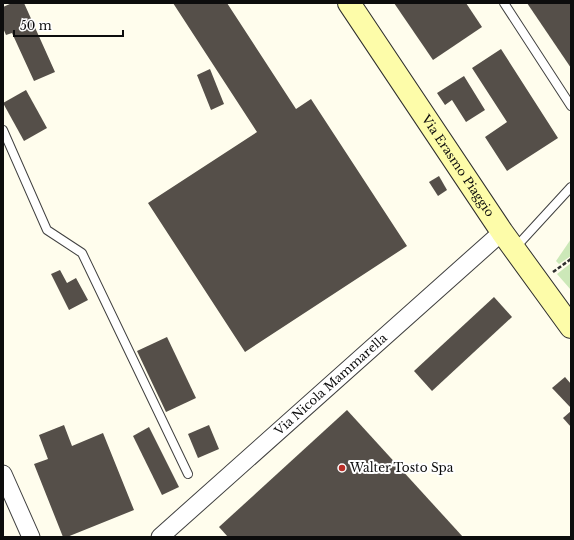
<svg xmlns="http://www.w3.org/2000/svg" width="574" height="540" viewBox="0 0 574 540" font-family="'Libre Baskerville',serif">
<rect width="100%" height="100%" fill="#fffded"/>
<g fill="#cce8b8">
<path d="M 571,239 L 571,256 L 559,264 L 556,261 Z"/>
<path d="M 571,263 L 571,290 L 557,274 Z"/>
</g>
<g fill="#554f49">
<path d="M 12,3 L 24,3 L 55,72 L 34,81 L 12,33 L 6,35 L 3,28 L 3,7 Z"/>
<path d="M 173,3 L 227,3 L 296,109 L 311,99 L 407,246 L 245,352 L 148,203 L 257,132 Z"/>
<path d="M 394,3 L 466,3 L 482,27 L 433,60 Z"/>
<path d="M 527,3 L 571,3 L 571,68 Z"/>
<path d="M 501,49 L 558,138 L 507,171 L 485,137 L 507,122 L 472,68 Z"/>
<path d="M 210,69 L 224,104 L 211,110 L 197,75 Z"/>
<path d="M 464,76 L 485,110 L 466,122 L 452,100 L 445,105 L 437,93 Z"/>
<path d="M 26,90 L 47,128 L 24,141 L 3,103 Z"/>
<path d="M 439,176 L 447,190 L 438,196 L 429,182 Z"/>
<path d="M 60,270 L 67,283 L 76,278 L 88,300 L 69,310 L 51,274 Z"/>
<path d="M 494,297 L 512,317 L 432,391 L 414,371 Z"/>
<path d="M 167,337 L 196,398 L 166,412 L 137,351 Z"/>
<path d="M 565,377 L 571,384 L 571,408 L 552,388 Z"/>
<path d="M 347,410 L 463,537 L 228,537 L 219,527 Z"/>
<path d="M 571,411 L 571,427 L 563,418 Z"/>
<path d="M 64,425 L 72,446 L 103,433 L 134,510 L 67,537 L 63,537 L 34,464 L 48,459 L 39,435 Z"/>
<path d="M 209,425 L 219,449 L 198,458 L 188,434 Z"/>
<path d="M 149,427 L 179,487 L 162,495 L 133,436 Z"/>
</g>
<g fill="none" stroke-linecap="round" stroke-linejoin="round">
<defs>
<g id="lane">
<path d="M 504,3 L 571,106"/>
<path d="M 3,130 L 47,230 L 82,253 L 188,474"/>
<path d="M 515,248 L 571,187"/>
</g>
<g id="street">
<path d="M 3,474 L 31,537"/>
<path id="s1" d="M 160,537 L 502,232"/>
</g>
<g id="secondary">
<path id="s2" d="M 349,3 L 502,232 L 571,327"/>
</g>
</defs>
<use href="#lane" stroke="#404040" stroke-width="10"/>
<use href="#street" stroke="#404040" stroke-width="19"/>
<use href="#secondary" stroke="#2f2f2f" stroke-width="24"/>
<path stroke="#2f2f2f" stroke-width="2.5" stroke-dasharray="4 2" stroke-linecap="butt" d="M 553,272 L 571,259"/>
<use href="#lane" stroke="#fff" stroke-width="8"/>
<use href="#street" stroke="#fff" stroke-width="17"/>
<use href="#secondary" stroke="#fdfca9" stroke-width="22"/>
</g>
<circle fill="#ba2f28" stroke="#fff" stroke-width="1.5" cx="342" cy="468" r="4"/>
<g text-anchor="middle" stroke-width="4" stroke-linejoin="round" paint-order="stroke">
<g font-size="12" fill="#0d0d0d" stroke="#fff">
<text dy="4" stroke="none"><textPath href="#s2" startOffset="196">Via Erasmo Piaggio</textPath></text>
<text dy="4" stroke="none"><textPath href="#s1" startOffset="229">Via Nicola Mammarella</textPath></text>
</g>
<g font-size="12" fill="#0d0d0d" stroke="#fff" text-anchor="start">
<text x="350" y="472">Walter Tosto Spa</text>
</g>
</g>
<rect width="574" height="540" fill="none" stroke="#0d0d0d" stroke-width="8"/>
<path d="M14 30v6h109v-6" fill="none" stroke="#0d0d0d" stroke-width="2"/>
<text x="20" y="30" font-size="12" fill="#0d0d0d" stroke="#ffffff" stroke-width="3" paint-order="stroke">50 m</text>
</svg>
